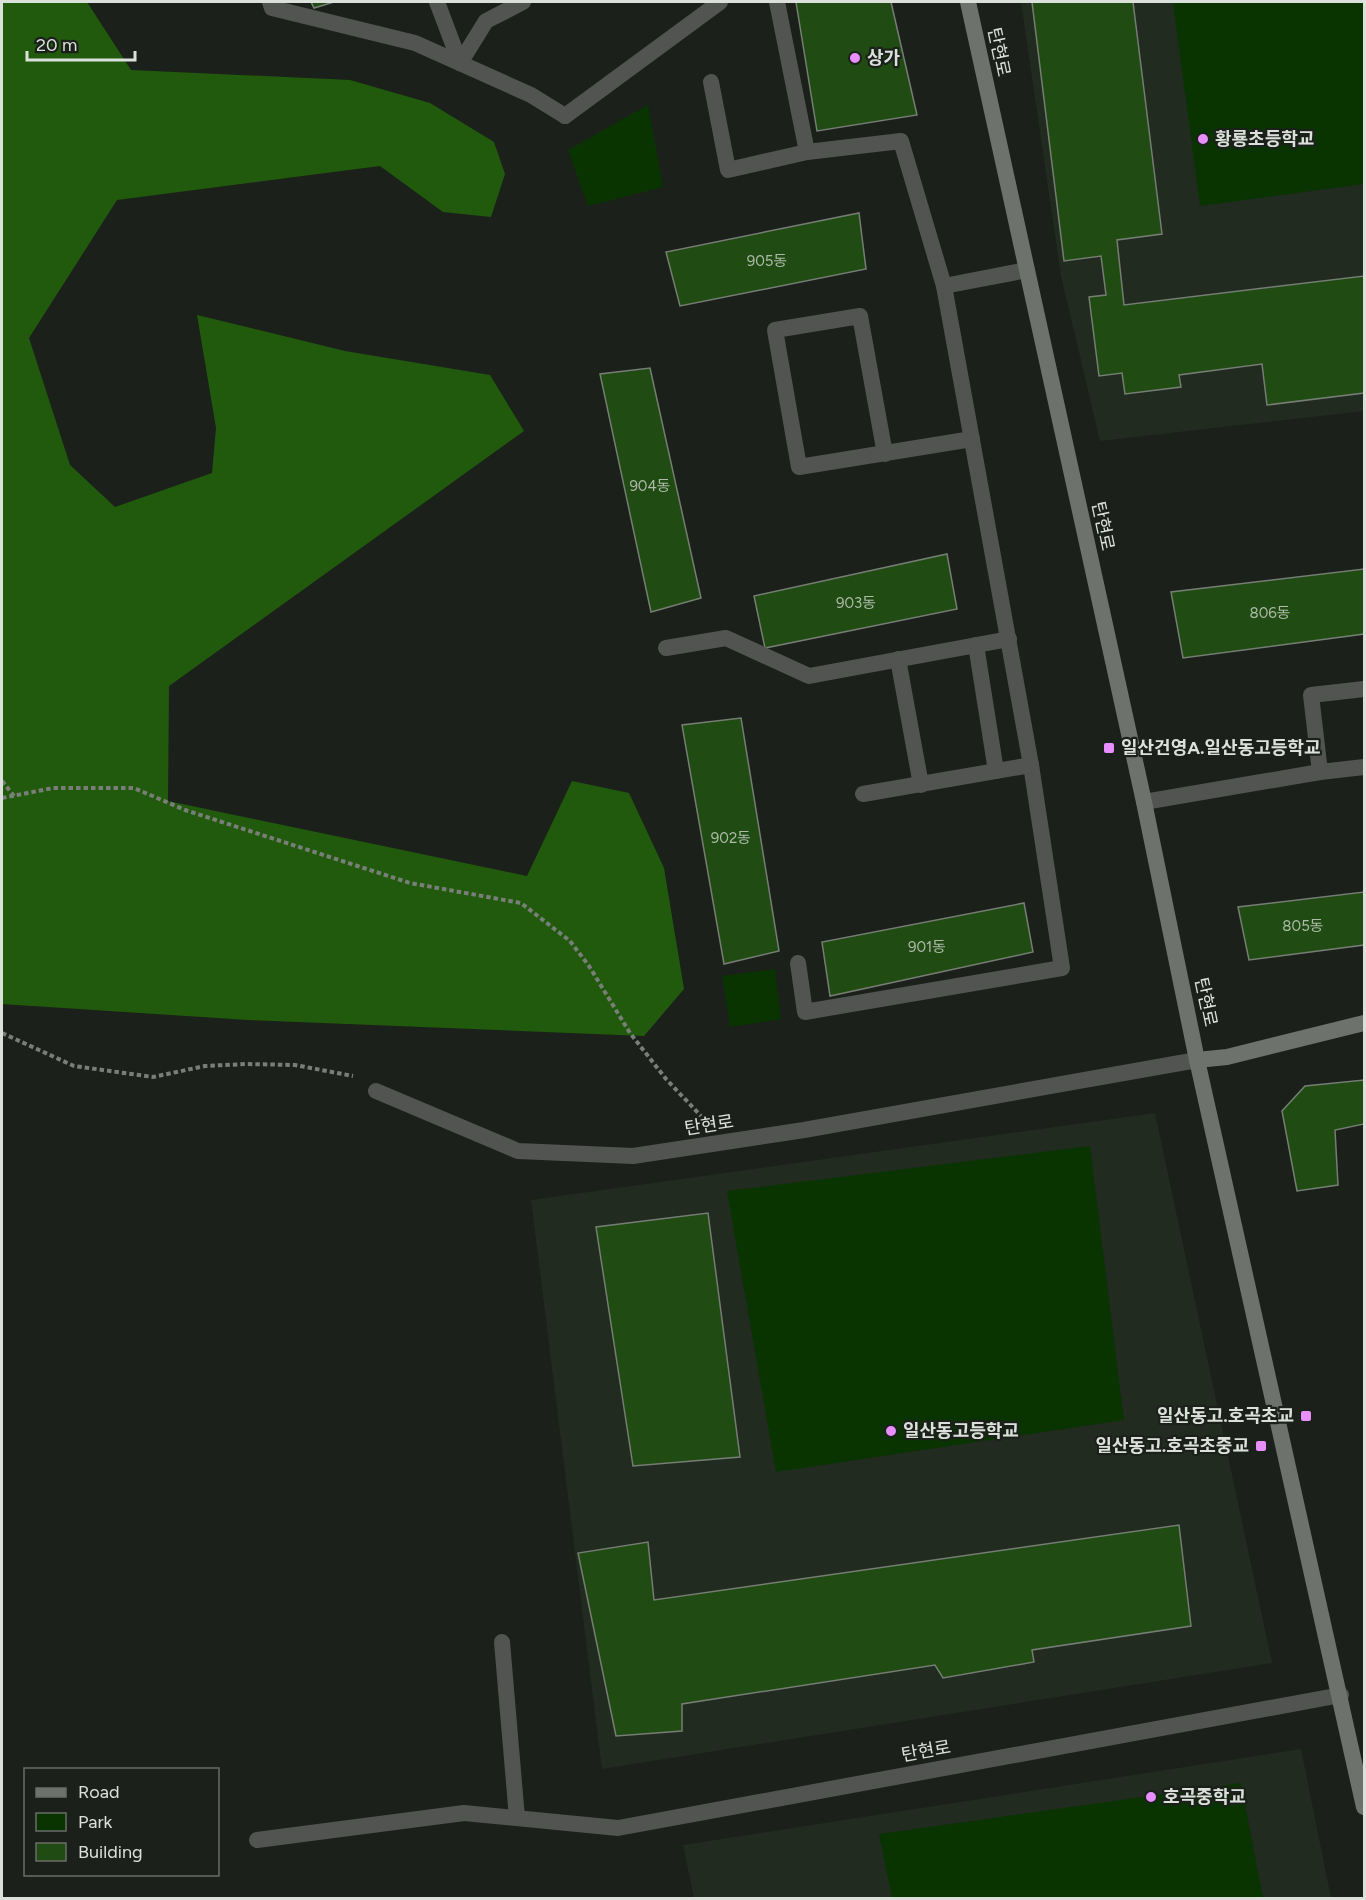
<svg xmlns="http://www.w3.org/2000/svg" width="1366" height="1900" viewBox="0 0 1366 1900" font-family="Figtree,'Noto Sans KR',sans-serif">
<rect width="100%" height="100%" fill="#1b211a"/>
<g fill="#212b1f">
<path d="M 1021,2 L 1364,2 L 1364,411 L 1100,441 L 1061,276 Z"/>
<path d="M 1155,1113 L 1272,1663 L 602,1769 L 531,1200 Z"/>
<path d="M 1301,1749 L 1331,1898 L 694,1898 L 683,1845 Z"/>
</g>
<g fill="#093400">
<path d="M 1173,2 L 1364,2 L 1364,184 L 1200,206 Z"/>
<path d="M 648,105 L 663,187 L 588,206 L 568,150 Z"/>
<path d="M 775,969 L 781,1019 L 730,1027 L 722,976 Z"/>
<path d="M 1090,1146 L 1124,1420 L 776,1472 L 727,1191 Z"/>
<path d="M 1241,1783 L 1263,1898 L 892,1898 L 879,1834 Z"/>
</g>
<path fill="#215a0d" d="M 2,2 L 87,2 L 131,70 L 350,80 L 430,103 L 494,142 L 505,174 L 491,217 L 443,212 L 380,166 L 117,200 L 29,338 L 70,465 L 115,507 L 212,473 L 216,428 L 197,315 L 345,351 L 490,375 L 524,431 L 169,686 L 168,801 L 527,876 L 572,781 L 629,793 L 664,868 L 684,989 L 644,1036 L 248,1020 L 2,1004 Z"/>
<g fill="#204b13" stroke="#767d74" stroke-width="1.5">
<path d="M 311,2 L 334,2 L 314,8 Z"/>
<path d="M 796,2 L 891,2 L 917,115 L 817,131 Z"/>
<path d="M 1032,2 L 1133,2 L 1162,234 L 1117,240 L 1124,305 L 1364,276 L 1364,393 L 1267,405 L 1262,364 L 1179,375 L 1181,387 L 1125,394 L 1122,373 L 1099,376 L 1089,297 L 1106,295 L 1101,256 L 1064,261 Z"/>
<path d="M 859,213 L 866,269 L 680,306 L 666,252 Z"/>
<path d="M 650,368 L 701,598 L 651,612 L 600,374 Z"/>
<path d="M 947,554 L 957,609 L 765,648 L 754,596 Z"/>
<path d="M 1364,569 L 1364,634 L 1183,658 L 1171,592 Z"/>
<path d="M 741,718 L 779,951 L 724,964 L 682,725 Z"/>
<path d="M 1364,892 L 1364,945 L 1249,960 L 1238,907 Z"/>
<path d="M 1024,903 L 1033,952 L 830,996 L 822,942 Z"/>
<path d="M 1364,1080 L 1364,1124 L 1335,1130 L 1338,1185 L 1297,1191 L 1282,1111 L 1305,1086 Z"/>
<path d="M 708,1213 L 740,1457 L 633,1466 L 596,1227 Z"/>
<path d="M 1179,1525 L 1191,1626 L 1032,1650 L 1034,1662 L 943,1678 L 935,1665 L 682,1704 L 682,1731 L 616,1736 L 578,1553 L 648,1542 L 654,1600 Z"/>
</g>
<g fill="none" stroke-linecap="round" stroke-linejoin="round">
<g stroke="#797e78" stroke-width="4" stroke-dasharray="4.5 3" stroke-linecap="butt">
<path d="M 2,781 L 14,796"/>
<path d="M 2,798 L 53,788 L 134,788 L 185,810 L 410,883 L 521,903 L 570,941 L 589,966 L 630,1033 L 666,1079 L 701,1116"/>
<path d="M 2,1033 L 74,1066 L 153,1077 L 205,1066 L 246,1064 L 295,1065 L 353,1076"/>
</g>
<g stroke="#515450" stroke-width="16">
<path d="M 270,2 L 272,8 L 415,43 L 531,95 L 565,116"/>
<path d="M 437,2 L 460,63"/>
<path d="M 777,2 L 807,152"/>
<path d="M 460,63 L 486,21 L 523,2"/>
<path d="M 711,82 L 728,170 L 807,152 L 901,141 L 944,286 L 1031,765 L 1062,968 L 805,1012 L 798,963"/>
<path d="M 944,286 L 1027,270"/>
<path d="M 885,454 L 860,316 L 775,330 L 799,467 L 972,439"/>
<path d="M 976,645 L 996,771"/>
<path d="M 666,648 L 726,638 L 809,676 L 1009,639"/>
<path d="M 898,659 L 921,785"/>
<path d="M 1320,772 L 1311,695 L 1364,689"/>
<path d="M 863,794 L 1031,765"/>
<path d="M 1144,802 L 1320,772 L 1364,767"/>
</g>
<g stroke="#515450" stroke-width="16">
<path d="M 565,116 L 720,2"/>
<path d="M 376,1091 L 518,1151 L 633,1156 L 804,1130 L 1197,1060"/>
<path d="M 502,1642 L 517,1818"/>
<path d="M 257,1840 L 464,1813 L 618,1828 L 1341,1695"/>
</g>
<g stroke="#6d726c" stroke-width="16">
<path d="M 968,2 L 1144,802 L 1197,1060 L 1364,1807"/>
<path d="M 1197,1060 L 1227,1057 L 1364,1023"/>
</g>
</g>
<g fill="#e88eff" stroke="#1b211a" stroke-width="2">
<circle cx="855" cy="58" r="6"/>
<circle cx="1203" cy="139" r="6"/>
<rect x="1103" y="742" width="12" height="12" rx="3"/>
<rect x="1300" y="1410" width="12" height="12" rx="3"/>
<circle cx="891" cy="1431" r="6"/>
<rect x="1255" y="1440" width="12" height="12" rx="3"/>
<circle cx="1151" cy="1797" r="6"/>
</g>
<g text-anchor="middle" stroke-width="4.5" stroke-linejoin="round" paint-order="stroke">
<g font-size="15" fill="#adbba9">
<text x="767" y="266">905동</text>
<text x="650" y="491">904동</text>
<text x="856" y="608">903동</text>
<text x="1270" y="618">806동</text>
<text x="731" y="843">902동</text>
<text x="1303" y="931">805동</text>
<text x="927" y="952">901동</text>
</g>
<g font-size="18" fill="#dce0db" stroke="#1b211a">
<text transform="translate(999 52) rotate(78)" y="6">탄현로</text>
<text transform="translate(1103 526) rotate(78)" y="6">탄현로</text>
<text transform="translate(1206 1002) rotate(78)" y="6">탄현로</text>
<text transform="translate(709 1125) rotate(-9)" y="6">탄현로</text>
<text transform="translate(926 1751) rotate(-10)" y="6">탄현로</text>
</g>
<g font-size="18" font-weight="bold" fill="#dce0db" stroke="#1b211a" text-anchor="start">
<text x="867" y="64">상가</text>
<text x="1215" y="145">황룡초등학교</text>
<text x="1121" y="754">일산건영A.일산동고등학교</text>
<text x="1294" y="1422" text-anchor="end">일산동고.호곡초교</text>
<text x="903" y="1437">일산동고등학교</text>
<text x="1249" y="1452" text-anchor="end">일산동고.호곡초중교</text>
<text x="1163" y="1803">호곡중학교</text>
</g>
</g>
<rect width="1366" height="1900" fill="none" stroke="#dce0db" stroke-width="6"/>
<rect x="24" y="1768" width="195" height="108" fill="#1b211a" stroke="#686d67" stroke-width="1.5"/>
<rect x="36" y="1788" width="30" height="9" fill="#6d726c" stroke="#686d67" stroke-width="1.5"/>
<text x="78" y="1798" font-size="18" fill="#dce0db">Road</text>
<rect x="36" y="1813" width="30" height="18" fill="#093400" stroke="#686d67" stroke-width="1.5"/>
<text x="78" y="1828" font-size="18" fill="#dce0db">Park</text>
<rect x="36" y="1843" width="30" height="18" fill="#204b13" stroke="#686d67" stroke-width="1.5"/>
<text x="78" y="1858" font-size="18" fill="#dce0db">Building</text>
<path d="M27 51v9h108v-9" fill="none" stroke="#dce0db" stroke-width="3"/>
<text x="36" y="51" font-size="18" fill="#dce0db" stroke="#1b211a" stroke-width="4.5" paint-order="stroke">20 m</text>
</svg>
